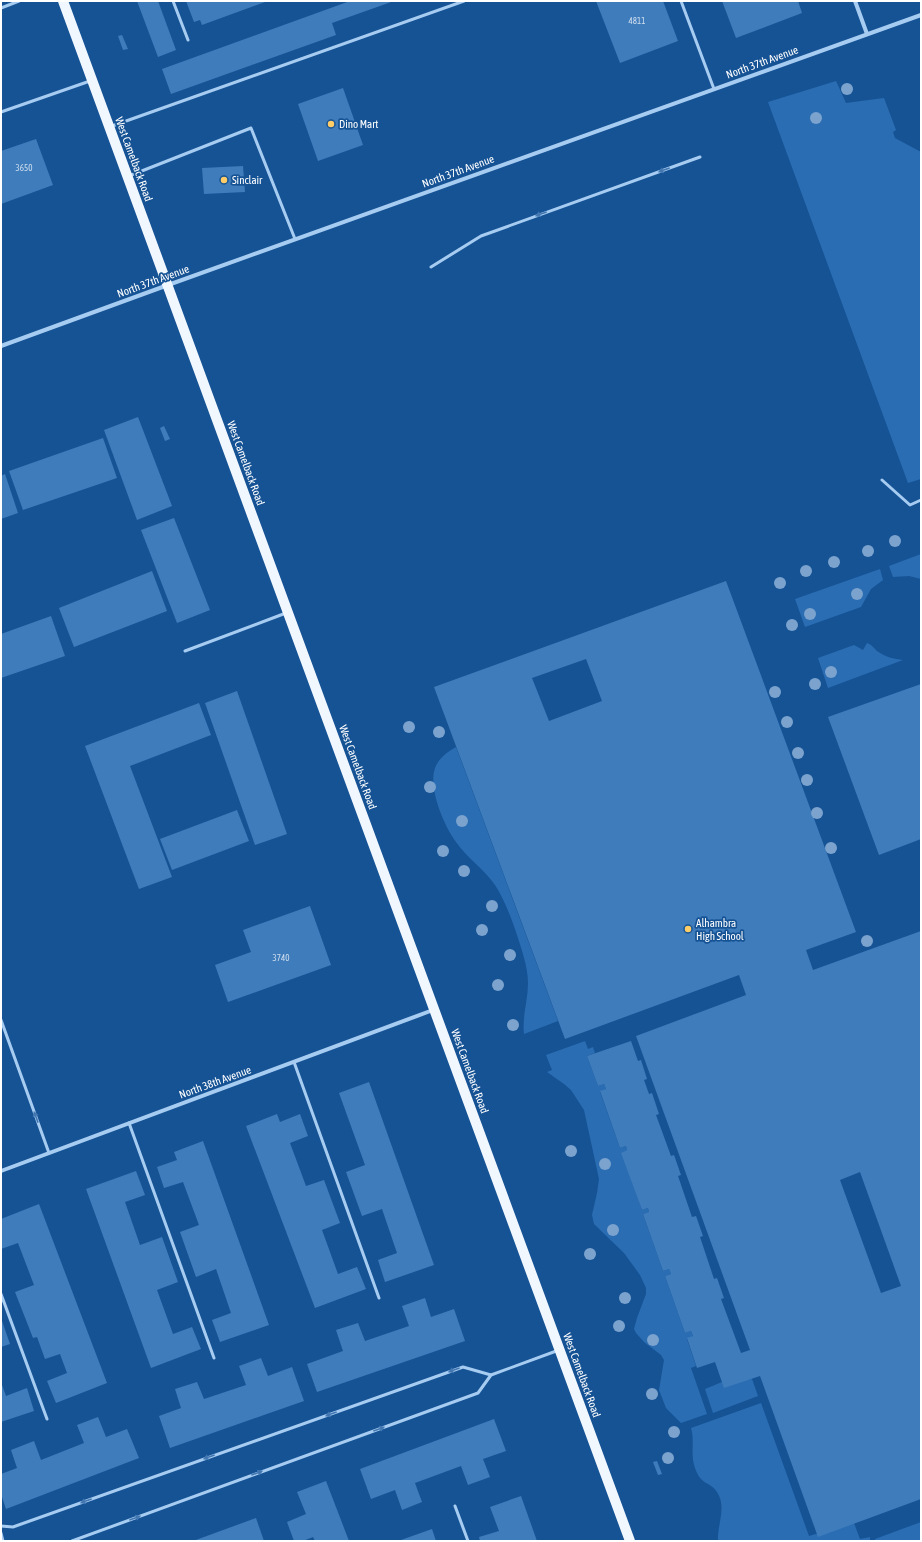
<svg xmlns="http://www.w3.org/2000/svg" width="922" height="1542" viewBox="0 0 922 1542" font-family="'Asap Condensed',sans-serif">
<rect width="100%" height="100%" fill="#165395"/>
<g fill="#2a6db3">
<path d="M 836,81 L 846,103 L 884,98 L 896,130 L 893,132 L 895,138 L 921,152 L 921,479 L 908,483 L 768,102 Z"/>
<path d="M 921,554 L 921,579 L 909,576 L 893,577 L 889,566 Z"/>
<path d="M 880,569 L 883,580 L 871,589 L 861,607 L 805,627 L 795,599 Z"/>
<path d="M 867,643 C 872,645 874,648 877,651 C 885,657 894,659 903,660 L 828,688 L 818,658 L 854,645 L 863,650 Z"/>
<path d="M 456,747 L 558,1021 L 524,1034 C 522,1016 528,1001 528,983 C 528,966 521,948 516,932 C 511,917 504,899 495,885 C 484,869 467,858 456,842 C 444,826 428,788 435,768 C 439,758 447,752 456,747 Z"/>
<path d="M 585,1041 L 588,1049 L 593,1047 L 595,1053 L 587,1056 L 598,1086 L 604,1084 L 606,1089 L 600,1092 L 620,1148 L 626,1146 L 627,1150 L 622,1153 L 642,1210 L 648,1208 L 649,1212 L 643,1214 L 663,1271 L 669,1269 L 671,1274 L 665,1276 L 685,1333 L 691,1331 L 693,1336 L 687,1339 L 696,1366 L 691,1368 L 707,1414 L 681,1423 L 666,1408 L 659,1390 L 664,1360 L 661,1355 L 644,1342 L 636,1333 L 634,1329 L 637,1318 L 646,1294 L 646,1288 L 640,1275 L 624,1253 L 594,1224 L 592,1215 L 597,1193 L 599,1179 L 584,1110 L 571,1090 L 564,1084 L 547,1072 L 552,1070 L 546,1055 Z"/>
<path d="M 752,1379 L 758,1396 L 713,1413 L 705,1389 L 722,1382 Z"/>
<path d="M 761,1403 L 809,1536 L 854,1523 L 860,1539 L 870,1537 L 870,1541 L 718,1541 C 717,1525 727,1507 717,1492 C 710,1481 701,1486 695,1468 C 690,1454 695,1441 691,1428 Z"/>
<path d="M 921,1522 L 921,1541 L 875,1541 L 875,1539 Z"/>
</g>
<g fill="#3f7cbc" fill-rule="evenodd">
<path d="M 137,1 L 158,1 L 176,50 L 158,57 Z"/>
<path d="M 186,1 L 265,1 L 265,2 L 202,25 L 200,20 L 194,22 Z"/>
<path d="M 350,1 L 394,1 L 332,23 L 336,35 L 171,94 L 162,69 Z"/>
<path d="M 596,1 L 663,1 L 678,41 L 620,63 Z"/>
<path d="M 722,1 L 798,1 L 802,13 L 736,38 Z"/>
<path d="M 122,35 L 128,49 L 123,50 L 118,36 Z"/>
<path d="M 343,88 L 363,145 L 318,161 L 298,104 Z"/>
<path d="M 36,139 L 53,185 L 1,204 L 1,151 Z"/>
<path d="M 243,166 L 245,192 L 204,194 L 202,168 Z"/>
<path d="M 138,417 L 172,506 L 137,520 L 104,430 Z"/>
<path d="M 164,426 L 170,439 L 165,441 L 160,428 Z"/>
<path d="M 103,438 L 117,478 L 23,510 L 9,471 Z"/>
<path d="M 5,474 L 18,513 L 1,519 L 1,476 Z"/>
<path d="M 174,518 L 210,610 L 177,623 L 141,530 Z"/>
<path d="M 152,571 L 167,611 L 74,647 L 59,608 Z"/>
<path d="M 726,581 L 856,932 L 806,950 L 813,970 L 921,931 L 921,1499 L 818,1537 L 760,1376 L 724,1388 L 715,1362 L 697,1368 L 687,1338 L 693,1336 L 691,1331 L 685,1333 L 665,1276 L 671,1274 L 669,1269 L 663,1271 L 643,1214 L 649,1212 L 648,1208 L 642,1210 L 621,1153 L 627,1150 L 626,1146 L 620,1148 L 600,1091 L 606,1089 L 604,1084 L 598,1086 L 587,1056 L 631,1041 L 638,1061 L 641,1060 L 647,1079 L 644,1080 L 649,1094 L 652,1093 L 659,1114 L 656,1115 L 671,1156 L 674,1155 L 681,1175 L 678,1176 L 692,1217 L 696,1216 L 703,1236 L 700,1237 L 714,1279 L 717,1278 L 724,1298 L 721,1299 L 741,1353 L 750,1350 L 636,1036 L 746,995 L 739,975 L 565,1039 L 434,687 ZM 586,659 L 602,701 L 549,721 L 532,678 ZM 860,1172 L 901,1286 L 881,1293 L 840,1180 Z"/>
<path d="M 51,616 L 65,656 L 1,678 L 1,634 Z"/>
<path d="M 921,684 L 921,839 L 879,855 L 828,717 Z"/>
<path d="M 237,691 L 287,834 L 255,845 L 205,703 Z"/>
<path d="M 199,703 L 211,735 L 130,766 L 172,877 L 139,889 L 85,746 Z"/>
<path d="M 237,810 L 249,841 L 172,870 L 160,839 Z"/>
<path d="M 310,906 L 331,965 L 228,1002 L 215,965 L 251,952 L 243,930 Z"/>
<path d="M 369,1082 L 434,1265 L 385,1282 L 378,1260 L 397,1253 L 382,1209 L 362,1216 L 346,1172 L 365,1165 L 339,1093 Z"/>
<path d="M 277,1114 L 280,1122 L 300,1114 L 308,1136 L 290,1143 L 306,1186 L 324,1180 L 340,1223 L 322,1230 L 338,1274 L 357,1267 L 366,1289 L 315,1308 L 246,1126 Z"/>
<path d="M 203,1141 L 269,1325 L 220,1342 L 212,1320 L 231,1313 L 216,1269 L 196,1277 L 180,1232 L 199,1225 L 183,1182 L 164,1188 L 157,1167 L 177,1160 L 174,1152 Z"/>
<path d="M 136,1171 L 145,1195 L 125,1202 L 140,1245 L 162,1237 L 178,1282 L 157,1290 L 173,1334 L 192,1327 L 201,1349 L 151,1368 L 86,1189 Z"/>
<path d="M 39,1204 L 107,1383 L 56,1403 L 47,1381 L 67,1373 L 60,1354 L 45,1359 L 37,1337 L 33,1338 L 15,1292 L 34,1285 L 18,1243 L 1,1249 L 1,1219 Z"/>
<path d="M 425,1298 L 431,1317 L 454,1309 L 465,1341 L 317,1392 L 307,1364 L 343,1351 L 336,1330 L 358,1323 L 365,1341 L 409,1326 L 402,1306 Z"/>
<path d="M 1,1318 L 10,1344 L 1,1347 Z"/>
<path d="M 261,1358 L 268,1376 L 292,1367 L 304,1401 L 170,1448 L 159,1416 L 181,1408 L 175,1389 L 197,1382 L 204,1399 L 246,1385 L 239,1366 Z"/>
<path d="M 1,1382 L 6,1396 L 27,1388 L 34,1411 L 1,1422 Z"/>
<path d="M 98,1417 L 106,1437 L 127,1429 L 139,1458 L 6,1509 L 1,1494 L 1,1474 L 17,1468 L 11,1450 L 34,1441 L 41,1460 L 84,1443 L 77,1425 Z"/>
<path d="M 494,1419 L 506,1451 L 483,1459 L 490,1477 L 468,1485 L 461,1466 L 415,1483 L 422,1502 L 402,1510 L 395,1490 L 371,1499 L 360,1469 Z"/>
<path d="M 657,1461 L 662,1474 L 658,1475 L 653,1462 Z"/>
<path d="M 326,1481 L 349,1541 L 315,1541 L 313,1537 L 303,1541 L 294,1541 L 287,1522 L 306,1514 L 297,1492 Z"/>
<path d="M 521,1496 L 537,1541 L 480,1541 L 479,1537 L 499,1531 L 490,1507 Z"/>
<path d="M 256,1518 L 264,1541 L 193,1541 Z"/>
<path d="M 432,1529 L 436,1541 L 402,1541 L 401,1540 Z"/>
</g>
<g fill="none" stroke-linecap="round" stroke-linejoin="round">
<g stroke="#a7ccf1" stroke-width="3">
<path d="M 173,1 L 188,40"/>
<path d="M 681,1 L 714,89"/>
<path d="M 1,8 L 19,1"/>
<path d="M 1,112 L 90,81"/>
<path d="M 112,126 L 464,1"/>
<path d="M 129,176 L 251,128 L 295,239"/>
<path d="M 431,267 L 481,236 L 700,157"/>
<path d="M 882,480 L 910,505 L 921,500"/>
<path d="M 185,651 L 286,613"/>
<path d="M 1,1020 L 49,1153"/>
<path d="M 294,1062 L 379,1298"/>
<path d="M 129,1123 L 214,1358"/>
<path d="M 1,1294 L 47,1419"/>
<path d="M 455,1506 L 468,1541"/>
<path d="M 1,1526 L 13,1527 L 463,1367 L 491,1375"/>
<path d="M 1,1533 L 3,1541"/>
<path d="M 72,1541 L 478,1393 L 491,1375 L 559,1350"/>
</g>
<g stroke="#a7ccf1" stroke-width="4">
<path d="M 855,1 L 867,34"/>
<path d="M 1,346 L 168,285 L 921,15"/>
<path d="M 1,1171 L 433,1010"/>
</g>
<path stroke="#f1f7ff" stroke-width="10" d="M 63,1 L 249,507 L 630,1541"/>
</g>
<g fill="#7ba3ce">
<circle cx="847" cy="89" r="6"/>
<circle cx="816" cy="118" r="6"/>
<circle cx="895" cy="541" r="6"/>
<circle cx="868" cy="551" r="6"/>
<circle cx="834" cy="562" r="6"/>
<circle cx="806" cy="571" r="6"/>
<circle cx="780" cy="583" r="6"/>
<circle cx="857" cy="594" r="6"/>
<circle cx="810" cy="614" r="6"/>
<circle cx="792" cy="625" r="6"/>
<circle cx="831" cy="672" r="6"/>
<circle cx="815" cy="684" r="6"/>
<circle cx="775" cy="692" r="6"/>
<circle cx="787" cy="722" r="6"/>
<circle cx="409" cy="727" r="6"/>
<circle cx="439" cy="732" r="6"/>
<circle cx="798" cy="753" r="6"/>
<circle cx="807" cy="780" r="6"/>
<circle cx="430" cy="787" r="6"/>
<circle cx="817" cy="813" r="6"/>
<circle cx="462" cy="821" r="6"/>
<circle cx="831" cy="848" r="6"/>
<circle cx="443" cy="851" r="6"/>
<circle cx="464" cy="871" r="6"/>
<circle cx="492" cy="906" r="6"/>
<circle cx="482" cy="930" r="6"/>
<circle cx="867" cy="941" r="6"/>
<circle cx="510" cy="955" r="6"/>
<circle cx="498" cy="985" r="6"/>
<circle cx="513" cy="1025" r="6"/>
<circle cx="571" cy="1151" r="6"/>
<circle cx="605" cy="1164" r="6"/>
<circle cx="613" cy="1230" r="6"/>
<circle cx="590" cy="1254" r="6"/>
<circle cx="625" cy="1298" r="6"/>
<circle cx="619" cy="1326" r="6"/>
<circle cx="653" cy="1340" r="6"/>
<circle cx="652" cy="1394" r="6"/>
<circle cx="674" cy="1432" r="6"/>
<circle cx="668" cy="1458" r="6"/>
</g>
<defs><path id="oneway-solid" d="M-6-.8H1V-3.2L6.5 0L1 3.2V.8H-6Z"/></defs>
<g fill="#4277b1">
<use href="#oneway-solid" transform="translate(664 170) rotate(160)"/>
<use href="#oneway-solid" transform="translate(541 214) rotate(160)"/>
<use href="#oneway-solid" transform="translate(36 1117) rotate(-110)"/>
<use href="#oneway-solid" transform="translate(454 1370) rotate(160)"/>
<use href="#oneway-solid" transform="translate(331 1414) rotate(160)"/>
<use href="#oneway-solid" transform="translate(379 1429) rotate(-20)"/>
<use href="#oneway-solid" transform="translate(209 1457) rotate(160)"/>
<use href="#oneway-solid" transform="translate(257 1473) rotate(-20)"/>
<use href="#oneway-solid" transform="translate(86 1501) rotate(160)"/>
<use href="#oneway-solid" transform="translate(135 1518) rotate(-20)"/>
</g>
<g fill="#ffcd67" stroke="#165395" stroke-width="1.5">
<circle cx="331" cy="124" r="4"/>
<circle cx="224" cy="180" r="4"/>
<circle cx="688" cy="929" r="4"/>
</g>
<g text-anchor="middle" stroke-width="3.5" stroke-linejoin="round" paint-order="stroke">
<g font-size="9" fill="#cfdeee">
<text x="637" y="24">4811</text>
<text x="24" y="171">3650</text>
<text x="281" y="961">3740</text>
</g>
<g font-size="11" fill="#fff" stroke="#165395">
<text transform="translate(762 62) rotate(-20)" y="4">North 37th Avenue</text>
<text transform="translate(134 159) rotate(70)" y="4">West Camelback Road</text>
<text transform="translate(458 171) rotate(-20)" y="4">North 37th Avenue</text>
<text transform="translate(153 281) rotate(-20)" y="4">North 37th Avenue</text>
<text transform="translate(246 463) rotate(70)" y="4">West Camelback Road</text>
<text transform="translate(358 767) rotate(70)" y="4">West Camelback Road</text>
<text transform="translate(470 1071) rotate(70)" y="4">West Camelback Road</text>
<text transform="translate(215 1082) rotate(-20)" y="4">North 38th Avenue</text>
<text transform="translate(582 1375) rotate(70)" y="4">West Camelback Road</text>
</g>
<g font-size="11" fill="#fff" stroke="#165395" text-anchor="start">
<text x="339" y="128">Dino Mart</text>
<text x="232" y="184">Sinclair</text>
<text x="696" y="927">Alhambra<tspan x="696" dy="13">High School</tspan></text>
</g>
</g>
<rect width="922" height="1542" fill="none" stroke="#ffffff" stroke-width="4"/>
</svg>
